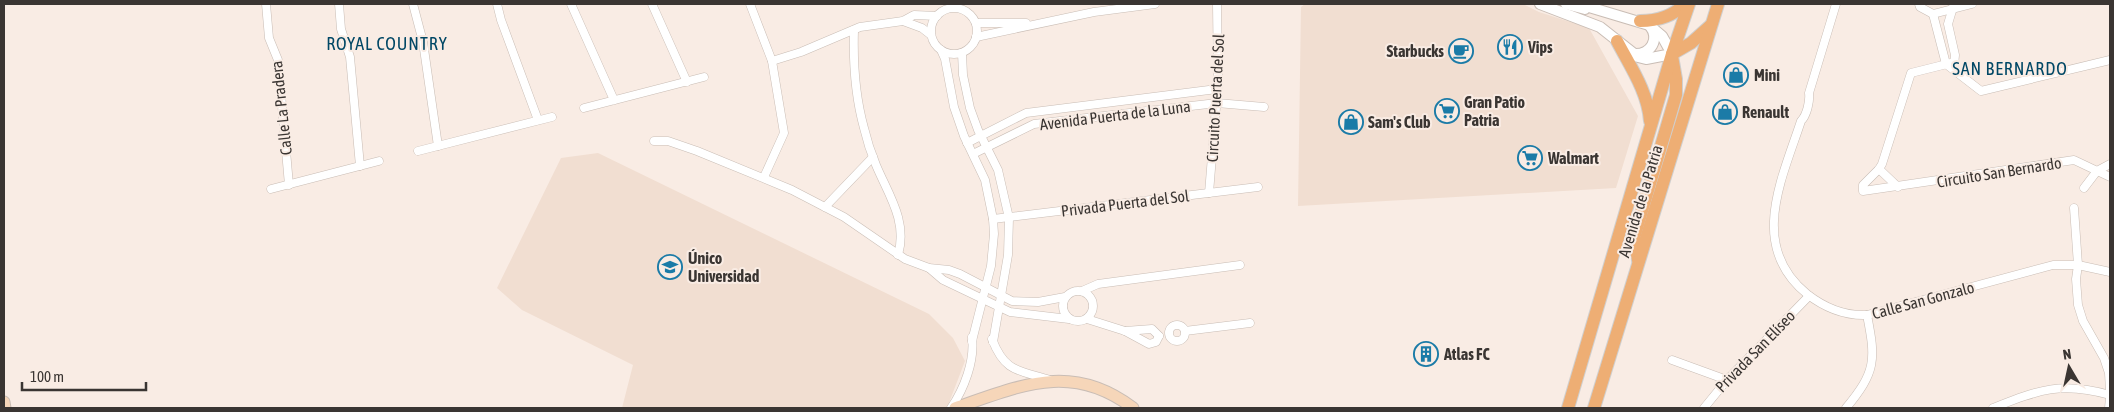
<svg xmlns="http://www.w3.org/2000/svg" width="2114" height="412" viewBox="0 0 2114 412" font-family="'Asap Condensed',sans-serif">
<rect width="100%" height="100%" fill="#f9ece4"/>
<g fill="#f1ded1">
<path d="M 1305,4 L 1523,4 L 1539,12 L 1589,28 L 1638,116 L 1616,188 L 1298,206 L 1301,7 Z"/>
<path d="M 598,153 L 929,314 L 953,338 L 965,361 L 947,408 L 622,408 L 633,365 L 522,310 L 497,288 L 561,158 Z"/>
</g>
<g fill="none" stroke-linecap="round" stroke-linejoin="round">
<defs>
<g id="minor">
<path d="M 266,4 L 269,38 L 278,60 L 289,185"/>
<path d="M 339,4 L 341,29 L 350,57 L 360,166"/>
<path d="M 413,4 L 423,42 L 438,146"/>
<path d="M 497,4 L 501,20 L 538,120"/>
<path d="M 571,4 L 614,100"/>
<path d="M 652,4 L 687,82"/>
<path d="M 750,4 L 772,61 L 784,133 L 764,177"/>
<path d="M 1836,4 L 1809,93 C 1810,101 1807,115 1801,121 C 1782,179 1748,246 1807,294 C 1825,308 1844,316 1867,315 L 2053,265 L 2078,265 L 2110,272"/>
<path d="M 1919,4 L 1920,7 L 1933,14 L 1972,4"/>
<path d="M 1954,4 L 1948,24 L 1955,55 L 1954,65"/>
<circle cx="954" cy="31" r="23"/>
<path d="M 1933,14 L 1946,64 L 1981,91 L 2110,60"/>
<path d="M 903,21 L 922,28 L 931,35"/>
<path d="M 976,23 L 1026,23"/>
<path d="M 854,30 C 853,63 855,96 864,128 C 867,141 871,153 876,165 C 888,194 908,221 898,255"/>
<path d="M 976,37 L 1094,12 L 1155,4"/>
<path d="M 941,50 L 945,59 L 954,107 L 964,136 L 985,180 L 993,219 L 994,234 L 991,266 L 972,341"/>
<path d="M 962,53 L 963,75 L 970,108 L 978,130 L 998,170 L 1009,218 L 1008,255 L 993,342"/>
<path d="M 772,61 L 801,52 L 860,27 L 903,21 L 914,15 L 937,16"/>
<path d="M 1955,62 L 1911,73 L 1882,164 L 1879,169 L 1863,185 L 1863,191 L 2074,160 L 2110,177"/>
<path d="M 584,108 L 704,77"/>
<path d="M 654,141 L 668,141 L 697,151 L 792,190 L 844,217 L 905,259 L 929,268 L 949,270 L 960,274 L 1012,301 L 1038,302 L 1065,297"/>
<path d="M 967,143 L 1026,113 L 1217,89"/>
<path d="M 418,151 L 552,117"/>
<path d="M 973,154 L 1034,124 L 1217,103 L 1264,107"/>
<path d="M 1879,169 L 1898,187"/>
<path d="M 2084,188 L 2097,171 L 2110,164"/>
<path d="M 271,189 L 379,161"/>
<path d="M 1209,193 L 1218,83 L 1217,4"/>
<path d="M 825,207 L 873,157"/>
<path d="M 2074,208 L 2078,265 L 2076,279 L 2078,305 L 2083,321 L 2104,358 L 2109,373 L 2110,391"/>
<path d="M 993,219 L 1258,187"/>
<path d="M 929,268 L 943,280 L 1010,312 L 1069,319"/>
<circle cx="1078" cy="306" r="15"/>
<path d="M 1082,291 L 1098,284 L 1240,265"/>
<path d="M 1087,319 L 1125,331 L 1149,344 L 1156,342 L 1159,336"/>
<circle cx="1177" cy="333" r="8"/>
<path d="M 1125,331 L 1152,329 L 1159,336"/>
<path d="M 1185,331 L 1250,323"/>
<path d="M 992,339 C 1005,373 1019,370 1050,380"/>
<path d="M 1672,360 L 1727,380"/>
<path d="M 951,408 C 964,389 975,361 972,337"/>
<path d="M 1704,408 L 1727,380 L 1809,296"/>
<path d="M 1846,408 C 1876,372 1876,360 1867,315"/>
<path d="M 1993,408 C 2039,390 2061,381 2110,395"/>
<path d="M 2109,408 L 2110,397"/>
</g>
<g id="tertiary">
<path d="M 1540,4 L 1600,27 L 1638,57 L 1646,59 L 1672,54 L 1662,36 L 1649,25 L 1579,4"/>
<path d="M 1566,4 L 1585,9"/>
<path d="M 1634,54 C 1651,55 1660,39 1650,26"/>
</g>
<g id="secondary">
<path d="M 4,402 L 5,408"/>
<path d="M 955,408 C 1020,386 1071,361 1133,408"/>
</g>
<g id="primary">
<path d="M 1640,21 C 1657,21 1672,17 1685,4"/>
<path d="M 1617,41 C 1630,66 1648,92 1650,121"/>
<path d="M 1672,54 L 1691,43 L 1710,26"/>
<path d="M 1638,260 L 1634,238 L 1676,95 L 1676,79 L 1672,56"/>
<path d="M 1568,408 L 1672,54 L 1689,4"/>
<path d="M 1594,408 L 1718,4"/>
</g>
</defs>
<use href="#minor" stroke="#c9bdb5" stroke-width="9"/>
<use href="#tertiary" stroke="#c9bdb5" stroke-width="12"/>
<use href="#secondary" stroke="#c9bdb5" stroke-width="13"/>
<use href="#primary" stroke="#d0cfce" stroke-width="14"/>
<use href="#minor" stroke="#fff" stroke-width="8"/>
<use href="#tertiary" stroke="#fff" stroke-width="10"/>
<use href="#secondary" stroke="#f6d6b9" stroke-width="11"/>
<use href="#primary" stroke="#eeae74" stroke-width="12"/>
</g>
<defs>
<symbol id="restaurant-ring" viewBox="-11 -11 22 22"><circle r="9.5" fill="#f9ece4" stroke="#1b7ba7" stroke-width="1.5"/><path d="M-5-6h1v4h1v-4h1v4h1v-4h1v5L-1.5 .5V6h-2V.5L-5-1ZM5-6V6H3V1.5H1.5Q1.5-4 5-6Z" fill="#1b7ba7"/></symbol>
<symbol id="cafe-ring" viewBox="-11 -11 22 22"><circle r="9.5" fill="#f9ece4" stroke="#1b7ba7" stroke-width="1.5"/><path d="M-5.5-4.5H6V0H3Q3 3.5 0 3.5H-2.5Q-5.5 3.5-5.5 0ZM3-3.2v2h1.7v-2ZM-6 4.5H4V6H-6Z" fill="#1b7ba7"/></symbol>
<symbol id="shop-ring" viewBox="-11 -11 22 22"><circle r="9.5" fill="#f9ece4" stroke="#1b7ba7" stroke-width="1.5"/><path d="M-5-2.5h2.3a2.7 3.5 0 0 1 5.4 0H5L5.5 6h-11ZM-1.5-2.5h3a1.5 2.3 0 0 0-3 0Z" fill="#1b7ba7"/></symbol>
<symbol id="supermarket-ring" viewBox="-11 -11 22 22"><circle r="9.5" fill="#f9ece4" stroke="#1b7ba7" stroke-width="1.5"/><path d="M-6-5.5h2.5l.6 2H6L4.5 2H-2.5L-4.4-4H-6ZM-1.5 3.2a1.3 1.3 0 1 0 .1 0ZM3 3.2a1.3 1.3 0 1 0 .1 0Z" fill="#1b7ba7"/></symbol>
<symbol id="university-ring" viewBox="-11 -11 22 22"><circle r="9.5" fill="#f9ece4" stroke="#1b7ba7" stroke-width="1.5"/><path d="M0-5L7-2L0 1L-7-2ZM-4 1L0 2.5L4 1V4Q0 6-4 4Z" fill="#1b7ba7"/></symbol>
<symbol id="building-ring" viewBox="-11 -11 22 22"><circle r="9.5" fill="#f9ece4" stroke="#1b7ba7" stroke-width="1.5"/><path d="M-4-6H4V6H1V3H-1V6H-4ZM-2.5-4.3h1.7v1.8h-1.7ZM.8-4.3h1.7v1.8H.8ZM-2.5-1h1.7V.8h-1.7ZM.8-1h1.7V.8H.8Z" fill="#1b7ba7"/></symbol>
</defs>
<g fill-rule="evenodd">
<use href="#restaurant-ring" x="1496" y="33" width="28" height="28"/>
<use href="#cafe-ring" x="1447" y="37" width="28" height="28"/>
<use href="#shop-ring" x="1722" y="61" width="28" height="28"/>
<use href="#supermarket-ring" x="1433" y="97" width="28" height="28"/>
<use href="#shop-ring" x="1711" y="98" width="28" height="28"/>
<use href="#shop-ring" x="1337" y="108" width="28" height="28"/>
<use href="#supermarket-ring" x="1516" y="144" width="28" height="28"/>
<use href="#university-ring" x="656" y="253" width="28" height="28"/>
<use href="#building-ring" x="1412" y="340" width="28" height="28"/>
</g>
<g text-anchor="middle" stroke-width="4" stroke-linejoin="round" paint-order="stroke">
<g font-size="16" font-weight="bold" fill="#3a3532" stroke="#f9ece4" text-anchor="start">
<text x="1528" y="53">Vips</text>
<text x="1444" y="57" text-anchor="end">Starbucks</text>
<text x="1754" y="81">Mini</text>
<text x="1464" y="108">Gran Patio<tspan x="1464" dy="18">Patria</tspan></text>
<text x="1742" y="118">Renault</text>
<text x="1368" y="128">Sam's Club</text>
<text x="1548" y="164">Walmart</text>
<text x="688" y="264">Único<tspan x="688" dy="18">Universidad</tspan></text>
<text x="1444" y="360">Atlas FC</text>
</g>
<g font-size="16" fill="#3a3532" stroke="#f9ece4">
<text transform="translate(1215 98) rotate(-87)" y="6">Circuito Puerta del Sol</text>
<text transform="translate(281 108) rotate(-96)" y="6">Calle La Pradera</text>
<text transform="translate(1115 115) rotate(-7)" y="6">Avenida Puerta de la Luna</text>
<text transform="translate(1999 172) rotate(-9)" y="6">Circuito San Bernardo</text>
<text transform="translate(1640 201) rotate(-73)" y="6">Avenida de la Patria</text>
<text transform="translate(1125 203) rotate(-7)" y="6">Privada Puerta del Sol</text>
<text transform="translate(1923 300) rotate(-15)" y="6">Calle San Gonzalo</text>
<text transform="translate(1755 351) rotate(-46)" y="6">Privada San Elíseo</text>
</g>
<g font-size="18" letter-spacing="1" fill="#004765" stroke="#f9ece4">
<text x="387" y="50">ROYAL COUNTRY</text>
<text x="2010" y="75">SAN BERNARDO</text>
</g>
</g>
<rect width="2114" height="412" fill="none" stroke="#3a3532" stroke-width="10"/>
<g transform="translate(2069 367) rotate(351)" stroke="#f9ece4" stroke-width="4" paint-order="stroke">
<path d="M0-4L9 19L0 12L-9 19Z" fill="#3a3532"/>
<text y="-8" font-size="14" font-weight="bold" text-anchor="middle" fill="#3a3532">N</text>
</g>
<path d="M22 382v8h124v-8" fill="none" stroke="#3a3532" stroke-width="2.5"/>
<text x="30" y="382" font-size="15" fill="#3a3532" stroke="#f9ece4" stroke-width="4" paint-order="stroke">100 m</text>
</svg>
